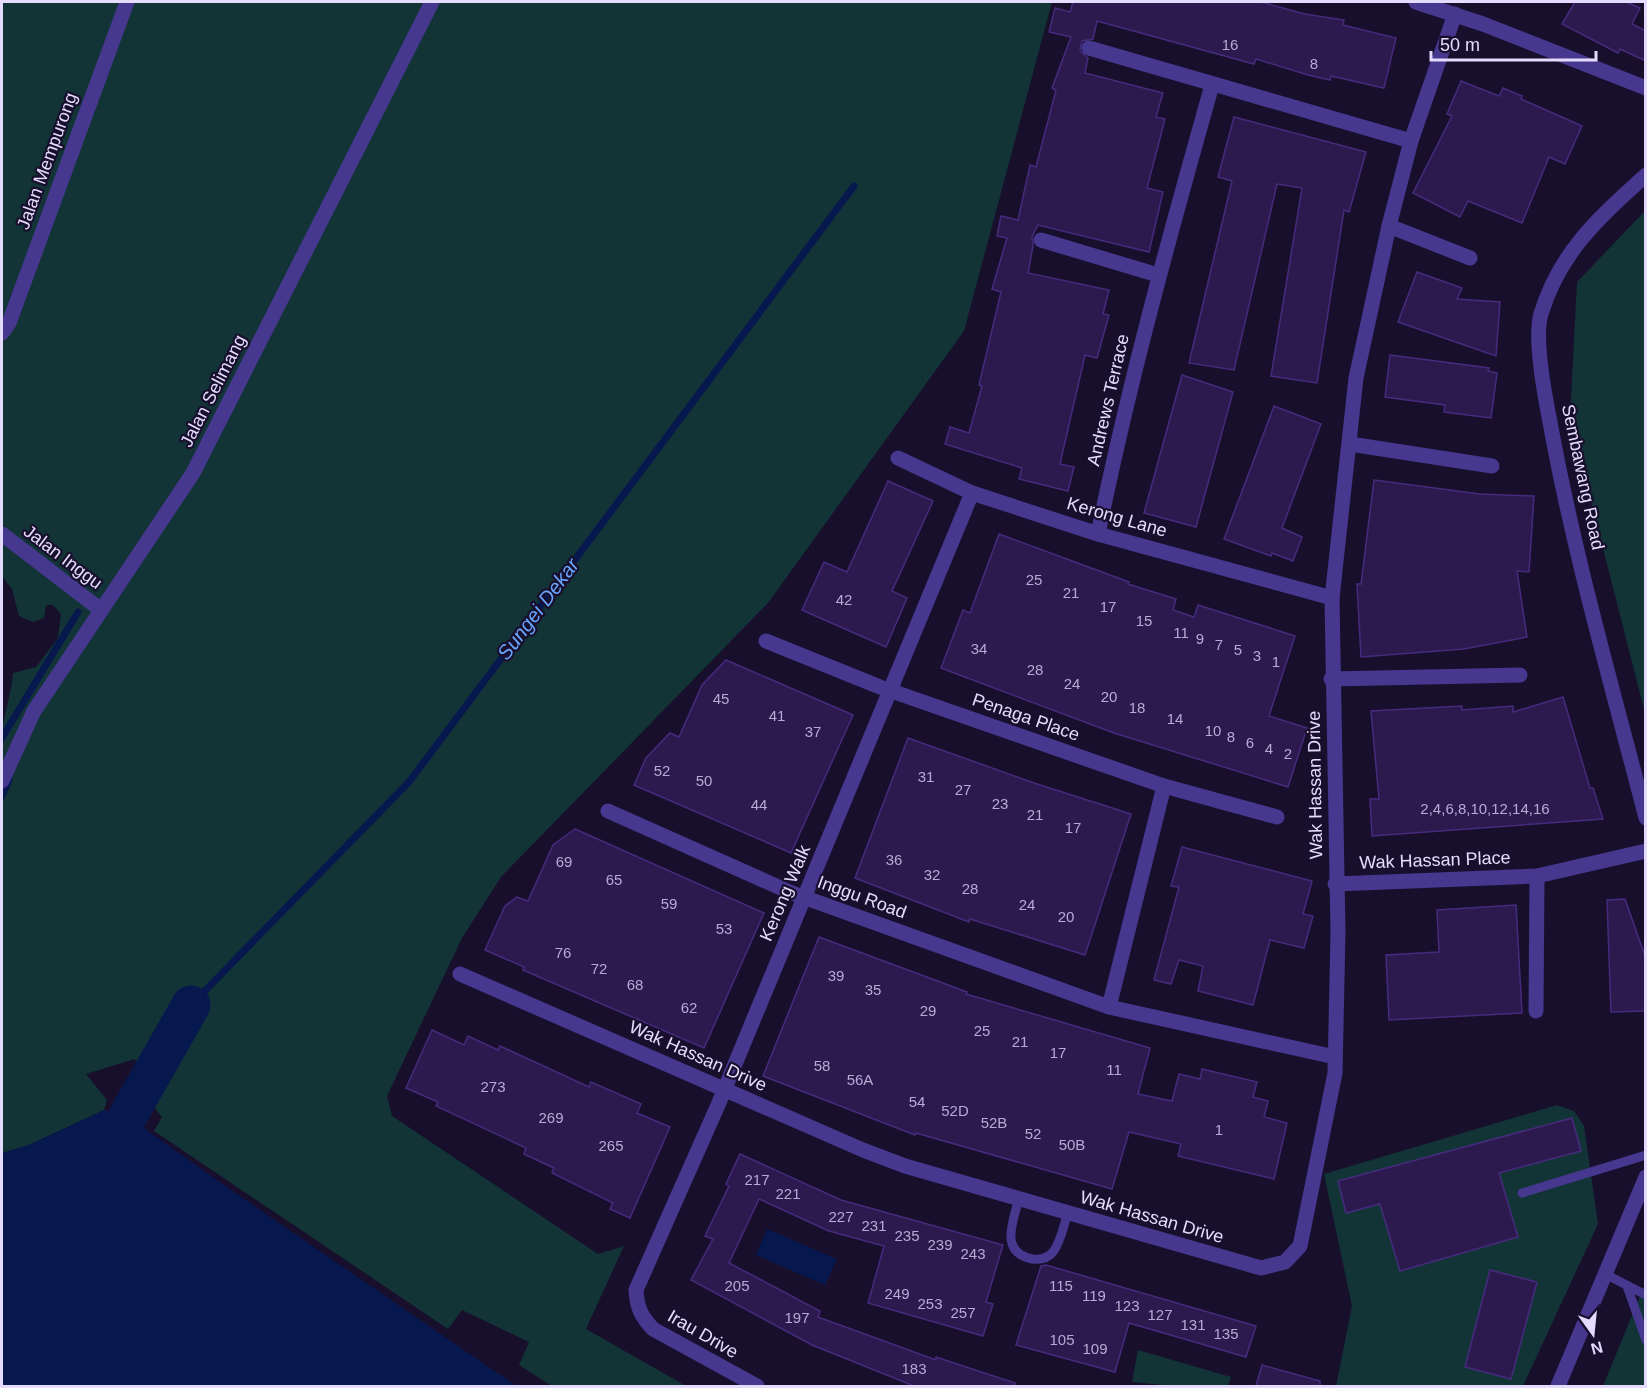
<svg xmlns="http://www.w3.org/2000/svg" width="1647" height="1388" viewBox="0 0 1647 1388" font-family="Arial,sans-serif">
<rect width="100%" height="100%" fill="#180f2d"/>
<g fill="#123437">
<path d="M 2,2 L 1052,2 L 964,331 L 768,603 L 501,877 L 462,938 L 387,1096 L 392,1116 L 598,1254 L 624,1246 L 586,1329 L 686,1386 L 552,1386 L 519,1365 L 529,1342 L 462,1310 L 448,1329 L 154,1131 L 162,1117 L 147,1099 L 135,1059 L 86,1074 L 107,1100 L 104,1110 L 29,1145 L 2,1153 L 2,734 C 4,712 11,696 13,673 L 36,667 L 58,638 L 61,614 L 53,605 L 46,605 L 44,618 L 33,622 L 19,616 L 12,589 L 2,576 Z"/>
<path d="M 1645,211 L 1645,713 L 1570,419 L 1577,282 Z"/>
<path d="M 1557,1105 L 1574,1111 L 1584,1126 L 1598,1224 L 1523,1386 L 1336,1386 L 1352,1306 L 1324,1174 Z"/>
<path d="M 1645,1284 L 1645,1386 L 1603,1386 Z"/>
<path d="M 1138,1350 L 1231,1377 L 1228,1386 L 1174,1386 L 1132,1382 Z"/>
</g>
<g fill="#07184e">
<path d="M 104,1110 L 129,1114 L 148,1131 L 221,1183 L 516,1386 L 2,1386 L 2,1153 L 29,1145 Z"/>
<path d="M 767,1229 L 837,1259 L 825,1285 L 756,1255 Z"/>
</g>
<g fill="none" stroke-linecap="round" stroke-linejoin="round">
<g stroke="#07184e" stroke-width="7">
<path d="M 2,738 L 78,612"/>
<path d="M 2,796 L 9,780"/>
<path d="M 191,1005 L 409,782 L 854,186"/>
</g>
<path stroke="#07184e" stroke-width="39" d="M 129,1114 L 191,1005"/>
</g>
<g fill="#2c1a4f" stroke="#462b7d" stroke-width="1.5">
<path d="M 1073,2 L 1261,2 L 1305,14 L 1344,20 L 1343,25 L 1396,38 L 1384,88 L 1331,76 L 1330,80 L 1308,75 L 1256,59 L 1254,64 L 1097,21 L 1093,39 L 1082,41 L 1080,51 L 1088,58 L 1085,73 L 1163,93 L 1156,117 L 1165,119 L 1147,188 L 1163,192 L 1149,252 L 1038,225 L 1032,237 L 1033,246 L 1028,273 L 1109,290 L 1103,314 L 1109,315 L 1097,358 L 1085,355 L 1060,464 L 1074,467 L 1068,491 L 1019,479 L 1022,468 L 945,444 L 950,427 L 969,433 L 982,386 L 979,385 L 1001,292 L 992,289 L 1007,238 L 997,236 L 1001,216 L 1018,220 L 1030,165 L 1036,167 L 1056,90 L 1052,88 L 1071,37 L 1049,32 L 1055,8 L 1070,12 Z"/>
<path d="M 1575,2 L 1626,2 L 1640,8 L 1632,24 L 1646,31 L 1646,61 L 1620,49 L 1618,53 L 1562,24 Z"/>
<path d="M 1461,81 L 1499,96 L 1503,88 L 1522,96 L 1521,99 L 1582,126 L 1565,164 L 1549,157 L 1522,223 L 1468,201 L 1460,217 L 1413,193 L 1452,116 L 1447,114 Z"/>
<path d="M 1234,117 L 1366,152 L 1349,212 L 1344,210 L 1317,383 L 1271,376 L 1302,188 L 1277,184 L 1234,370 L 1189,363 L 1232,181 L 1218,177 Z"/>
<path d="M 1417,272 L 1462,288 L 1457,299 L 1500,302 L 1496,356 L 1398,322 Z"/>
<path d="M 1390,355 L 1489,368 L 1488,371 L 1497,373 L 1491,418 L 1444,412 L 1445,405 L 1385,397 Z"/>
<path d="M 1182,375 L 1233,392 L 1196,527 L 1144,513 Z"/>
<path d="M 1274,406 L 1321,424 L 1282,528 L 1302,537 L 1293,561 L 1272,553 L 1271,556 L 1224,539 Z"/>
<path d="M 1374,480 L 1480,494 L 1534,496 L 1529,572 L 1517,571 L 1527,637 L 1464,649 L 1361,657 L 1357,584 L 1361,584 Z"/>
<path d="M 888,481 L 933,501 L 892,591 L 907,598 L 886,647 L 802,610 L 824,562 L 847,572 Z"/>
<path d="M 999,534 L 1129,582 L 1128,584 L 1176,599 L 1173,610 L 1194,617 L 1198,605 L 1295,636 L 1269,716 L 1307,728 L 1288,787 L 1114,733 L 941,668 L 963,610 L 970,613 Z"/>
<path d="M 726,660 L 853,715 L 791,853 L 634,785 L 646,758 L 670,733 L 679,737 L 702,685 Z"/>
<path d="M 1563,697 L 1590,788 L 1593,788 L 1603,819 L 1372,836 L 1370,799 L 1379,799 L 1371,711 L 1462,706 L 1462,710 L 1513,706 L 1513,712 Z"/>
<path d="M 908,738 L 1034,783 L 1131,814 L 1085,955 L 970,919 L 969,922 L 855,878 Z"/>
<path d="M 575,829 L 764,913 L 704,1048 L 523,970 L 524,967 L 485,950 L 505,906 L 517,897 L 528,901 L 553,845 Z"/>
<path d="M 1182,847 L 1312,881 L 1303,914 L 1313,916 L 1304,948 L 1270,940 L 1253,1005 L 1198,991 L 1203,966 L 1179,960 L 1171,984 L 1154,980 L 1179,887 L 1171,886 Z"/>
<path d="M 1625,899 L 1646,959 L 1646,1011 L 1611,1012 L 1607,900 Z"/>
<path d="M 1516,905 L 1522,1013 L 1389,1020 L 1386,955 L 1439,952 L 1437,910 Z"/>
<path d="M 819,937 L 967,992 L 966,994 L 1150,1048 L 1138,1094 L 1172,1101 L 1179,1074 L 1200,1079 L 1202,1069 L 1257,1082 L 1253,1097 L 1268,1101 L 1264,1117 L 1287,1123 L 1274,1179 L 1178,1156 L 1181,1144 L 1129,1132 L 1112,1189 L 916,1133 L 915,1135 L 763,1076 Z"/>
<path d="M 432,1030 L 464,1045 L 468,1036 L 498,1050 L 500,1046 L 589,1087 L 591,1082 L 641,1104 L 637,1113 L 670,1127 L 630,1218 L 610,1209 L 613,1203 L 552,1173 L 554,1168 L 524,1154 L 526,1148 L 436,1106 L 438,1102 L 406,1088 Z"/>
<path d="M 1572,1118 L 1581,1151 L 1499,1173 L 1518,1237 L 1400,1271 L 1380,1204 L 1346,1213 L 1338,1181 Z"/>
<path d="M 740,1154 L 841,1200 L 1003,1245 L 986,1302 L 993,1304 L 983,1336 L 868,1303 L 884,1246 L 829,1231 L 759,1199 L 729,1263 L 820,1311 L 818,1317 L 936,1360 L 936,1357 L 1015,1383 L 1015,1386 L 914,1386 L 812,1345 L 691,1280 L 713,1239 L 705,1236 L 729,1186 L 726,1184 Z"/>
<path d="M 1046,1265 L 1256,1326 L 1246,1357 L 1129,1323 L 1115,1372 L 1016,1345 L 1041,1266 Z"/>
<path d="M 1490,1270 L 1537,1282 L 1511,1379 L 1465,1367 Z"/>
<path d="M 1262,1365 L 1320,1381 L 1320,1386 L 1256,1386 Z"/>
</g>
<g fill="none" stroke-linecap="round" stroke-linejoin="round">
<g stroke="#46378f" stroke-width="9">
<path d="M 1522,1193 L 1646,1155"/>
<path d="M 1019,1198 C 1013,1222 999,1252 1032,1259 C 1040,1260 1048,1258 1053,1252 C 1061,1242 1064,1224 1068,1212"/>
<path d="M 1605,1274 L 1646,1295"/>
<path d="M 1627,1286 L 1646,1340"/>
</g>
<g stroke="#46378f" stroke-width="15">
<path d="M 1416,2 L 1483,24 L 1646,88"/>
<path d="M 1089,48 L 1411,141"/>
<path d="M 1389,226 L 1470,258"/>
<path d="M 1041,240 L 1158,275"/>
<path d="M 2,333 L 9,323 L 127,2"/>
<path d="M 1350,444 L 1492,466"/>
<path d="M 898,458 L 972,493 L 1098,534 L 1332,598"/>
<path d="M 2,534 L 101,610"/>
<path d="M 1098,534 C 1129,382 1170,234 1212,85"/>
<path d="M 766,641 L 880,687 L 1164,786 L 1277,817"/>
<path d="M 1331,679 L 1520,675"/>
<path d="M 2,781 L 34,711 L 193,473 L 432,2"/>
<path d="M 608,811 L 792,893 L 1109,1007 L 1335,1057"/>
<path d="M 1335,884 L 1537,876 L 1646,851"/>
<path d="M 460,974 L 863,1150 L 905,1166 L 1261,1268 L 1285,1262 L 1300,1246 L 1335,1073 L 1338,932 L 1332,598 L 1356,378 L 1389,226 L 1411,141 L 1455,14"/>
<path d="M 1109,1007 L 1164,786"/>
<path d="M 1536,1011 L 1537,876"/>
<path d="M 757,1386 L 653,1329 C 641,1316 637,1308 636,1290 L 718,1105 L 972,493"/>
</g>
<g stroke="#46378f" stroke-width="15">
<path d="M 1646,175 C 1600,217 1560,251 1541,314 C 1534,337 1545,397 1550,422 C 1574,555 1612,686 1646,818"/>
<path d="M 1558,1386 L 1646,1177"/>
</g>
</g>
<g text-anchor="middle" stroke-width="4.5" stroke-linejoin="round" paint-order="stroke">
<g font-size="15" fill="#b6abd3">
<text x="1230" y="50">16</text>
<text x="1314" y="69">8</text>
<text x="1034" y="585">25</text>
<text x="1071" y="598">21</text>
<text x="844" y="605">42</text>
<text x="1108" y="612">17</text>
<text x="1144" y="626">15</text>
<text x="1181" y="638">11</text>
<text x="1200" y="644">9</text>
<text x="1219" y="650">7</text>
<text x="979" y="654">34</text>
<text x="1238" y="655">5</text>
<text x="1257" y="661">3</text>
<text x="1276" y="667">1</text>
<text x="1035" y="675">28</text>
<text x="1072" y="689">24</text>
<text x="1109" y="702">20</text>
<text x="721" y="704">45</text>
<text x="1137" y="713">18</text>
<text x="777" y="721">41</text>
<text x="1175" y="724">14</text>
<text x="1213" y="736">10</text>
<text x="813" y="737">37</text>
<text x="1231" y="742">8</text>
<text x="1250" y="748">6</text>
<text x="1269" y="754">4</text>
<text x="1288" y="759">2</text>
<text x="662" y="776">52</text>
<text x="926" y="782">31</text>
<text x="704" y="786">50</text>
<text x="963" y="795">27</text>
<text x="1000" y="809">23</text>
<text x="759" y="810">44</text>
<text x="1485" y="814">2,4,6,8,10,12,14,16</text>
<text x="1035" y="820">21</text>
<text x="1073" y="833">17</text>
<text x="894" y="865">36</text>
<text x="564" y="867">69</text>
<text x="932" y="880">32</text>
<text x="614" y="885">65</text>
<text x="970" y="894">28</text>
<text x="669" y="909">59</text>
<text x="1027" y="910">24</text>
<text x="1066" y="922">20</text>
<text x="724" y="934">53</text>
<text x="563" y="958">76</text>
<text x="599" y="974">72</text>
<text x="836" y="981">39</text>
<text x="635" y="990">68</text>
<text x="873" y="995">35</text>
<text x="689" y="1013">62</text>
<text x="928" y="1016">29</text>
<text x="982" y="1036">25</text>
<text x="1020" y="1047">21</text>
<text x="1058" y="1058">17</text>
<text x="822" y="1071">58</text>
<text x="1114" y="1075">11</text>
<text x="860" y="1085">56A</text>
<text x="493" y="1092">273</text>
<text x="917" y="1107">54</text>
<text x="955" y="1116">52D</text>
<text x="551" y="1123">269</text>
<text x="994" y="1128">52B</text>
<text x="1219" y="1135">1</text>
<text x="1033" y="1139">52</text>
<text x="1072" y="1150">50B</text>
<text x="611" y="1151">265</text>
<text x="757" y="1185">217</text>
<text x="788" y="1199">221</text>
<text x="841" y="1222">227</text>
<text x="874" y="1231">231</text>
<text x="907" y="1241">235</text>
<text x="940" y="1250">239</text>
<text x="973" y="1259">243</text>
<text x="737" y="1291">205</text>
<text x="1061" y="1291">115</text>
<text x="897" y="1299">249</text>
<text x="1094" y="1301">119</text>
<text x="930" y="1309">253</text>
<text x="1127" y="1311">123</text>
<text x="963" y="1318">257</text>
<text x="1160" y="1320">127</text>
<text x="797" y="1323">197</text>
<text x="1193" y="1330">131</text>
<text x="1226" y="1339">135</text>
<text x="1062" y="1345">105</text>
<text x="1095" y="1354">109</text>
<text x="914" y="1374">183</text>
</g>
<g font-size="18" fill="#e4dbff" stroke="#180f2d">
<text transform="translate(47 161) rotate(-70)" y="6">Jalan Mempurong</text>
<text transform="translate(213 391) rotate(-63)" y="6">Jalan Selimang</text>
<text transform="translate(1108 400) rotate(-77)" y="6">Andrews Terrace</text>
<text transform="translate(1583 477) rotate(78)" y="6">Sembawang Road</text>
<text transform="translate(1117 517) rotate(16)" y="6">Kerong Lane</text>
<text transform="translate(63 557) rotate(37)" y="6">Jalan Inggu</text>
<text transform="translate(1026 717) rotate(19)" y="6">Penaga Place</text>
<text transform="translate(1315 785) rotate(-91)" y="6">Wak Hassan Drive</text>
<text transform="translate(1435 860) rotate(-2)" y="6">Wak Hassan Place</text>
<text transform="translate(785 893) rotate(-67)" y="6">Kerong Walk</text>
<text transform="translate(862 897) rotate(20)" y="6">Inggu Road</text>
<text transform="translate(698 1056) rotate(24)" y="6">Wak Hassan Drive</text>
<text transform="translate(1152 1217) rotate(16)" y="6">Wak Hassan Drive</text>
<text transform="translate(703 1334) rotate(30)" y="6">Irau Drive</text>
</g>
<g font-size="20" font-style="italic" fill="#69a6ff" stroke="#180f2d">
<text transform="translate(538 609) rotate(-53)" y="7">Sungei Dekar</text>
</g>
</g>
<rect width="1647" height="1388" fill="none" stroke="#e4dbff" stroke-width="6"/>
<g transform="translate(1593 1334) rotate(165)" stroke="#180f2d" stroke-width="4.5" paint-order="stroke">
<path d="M0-4.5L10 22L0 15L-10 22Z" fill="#e4dbff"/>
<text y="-9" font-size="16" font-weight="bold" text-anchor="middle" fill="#e4dbff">N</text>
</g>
<path d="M1431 51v9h165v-9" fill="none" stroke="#e4dbff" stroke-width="3"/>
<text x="1440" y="51" font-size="18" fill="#e4dbff" stroke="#180f2d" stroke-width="4.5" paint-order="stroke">50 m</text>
</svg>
